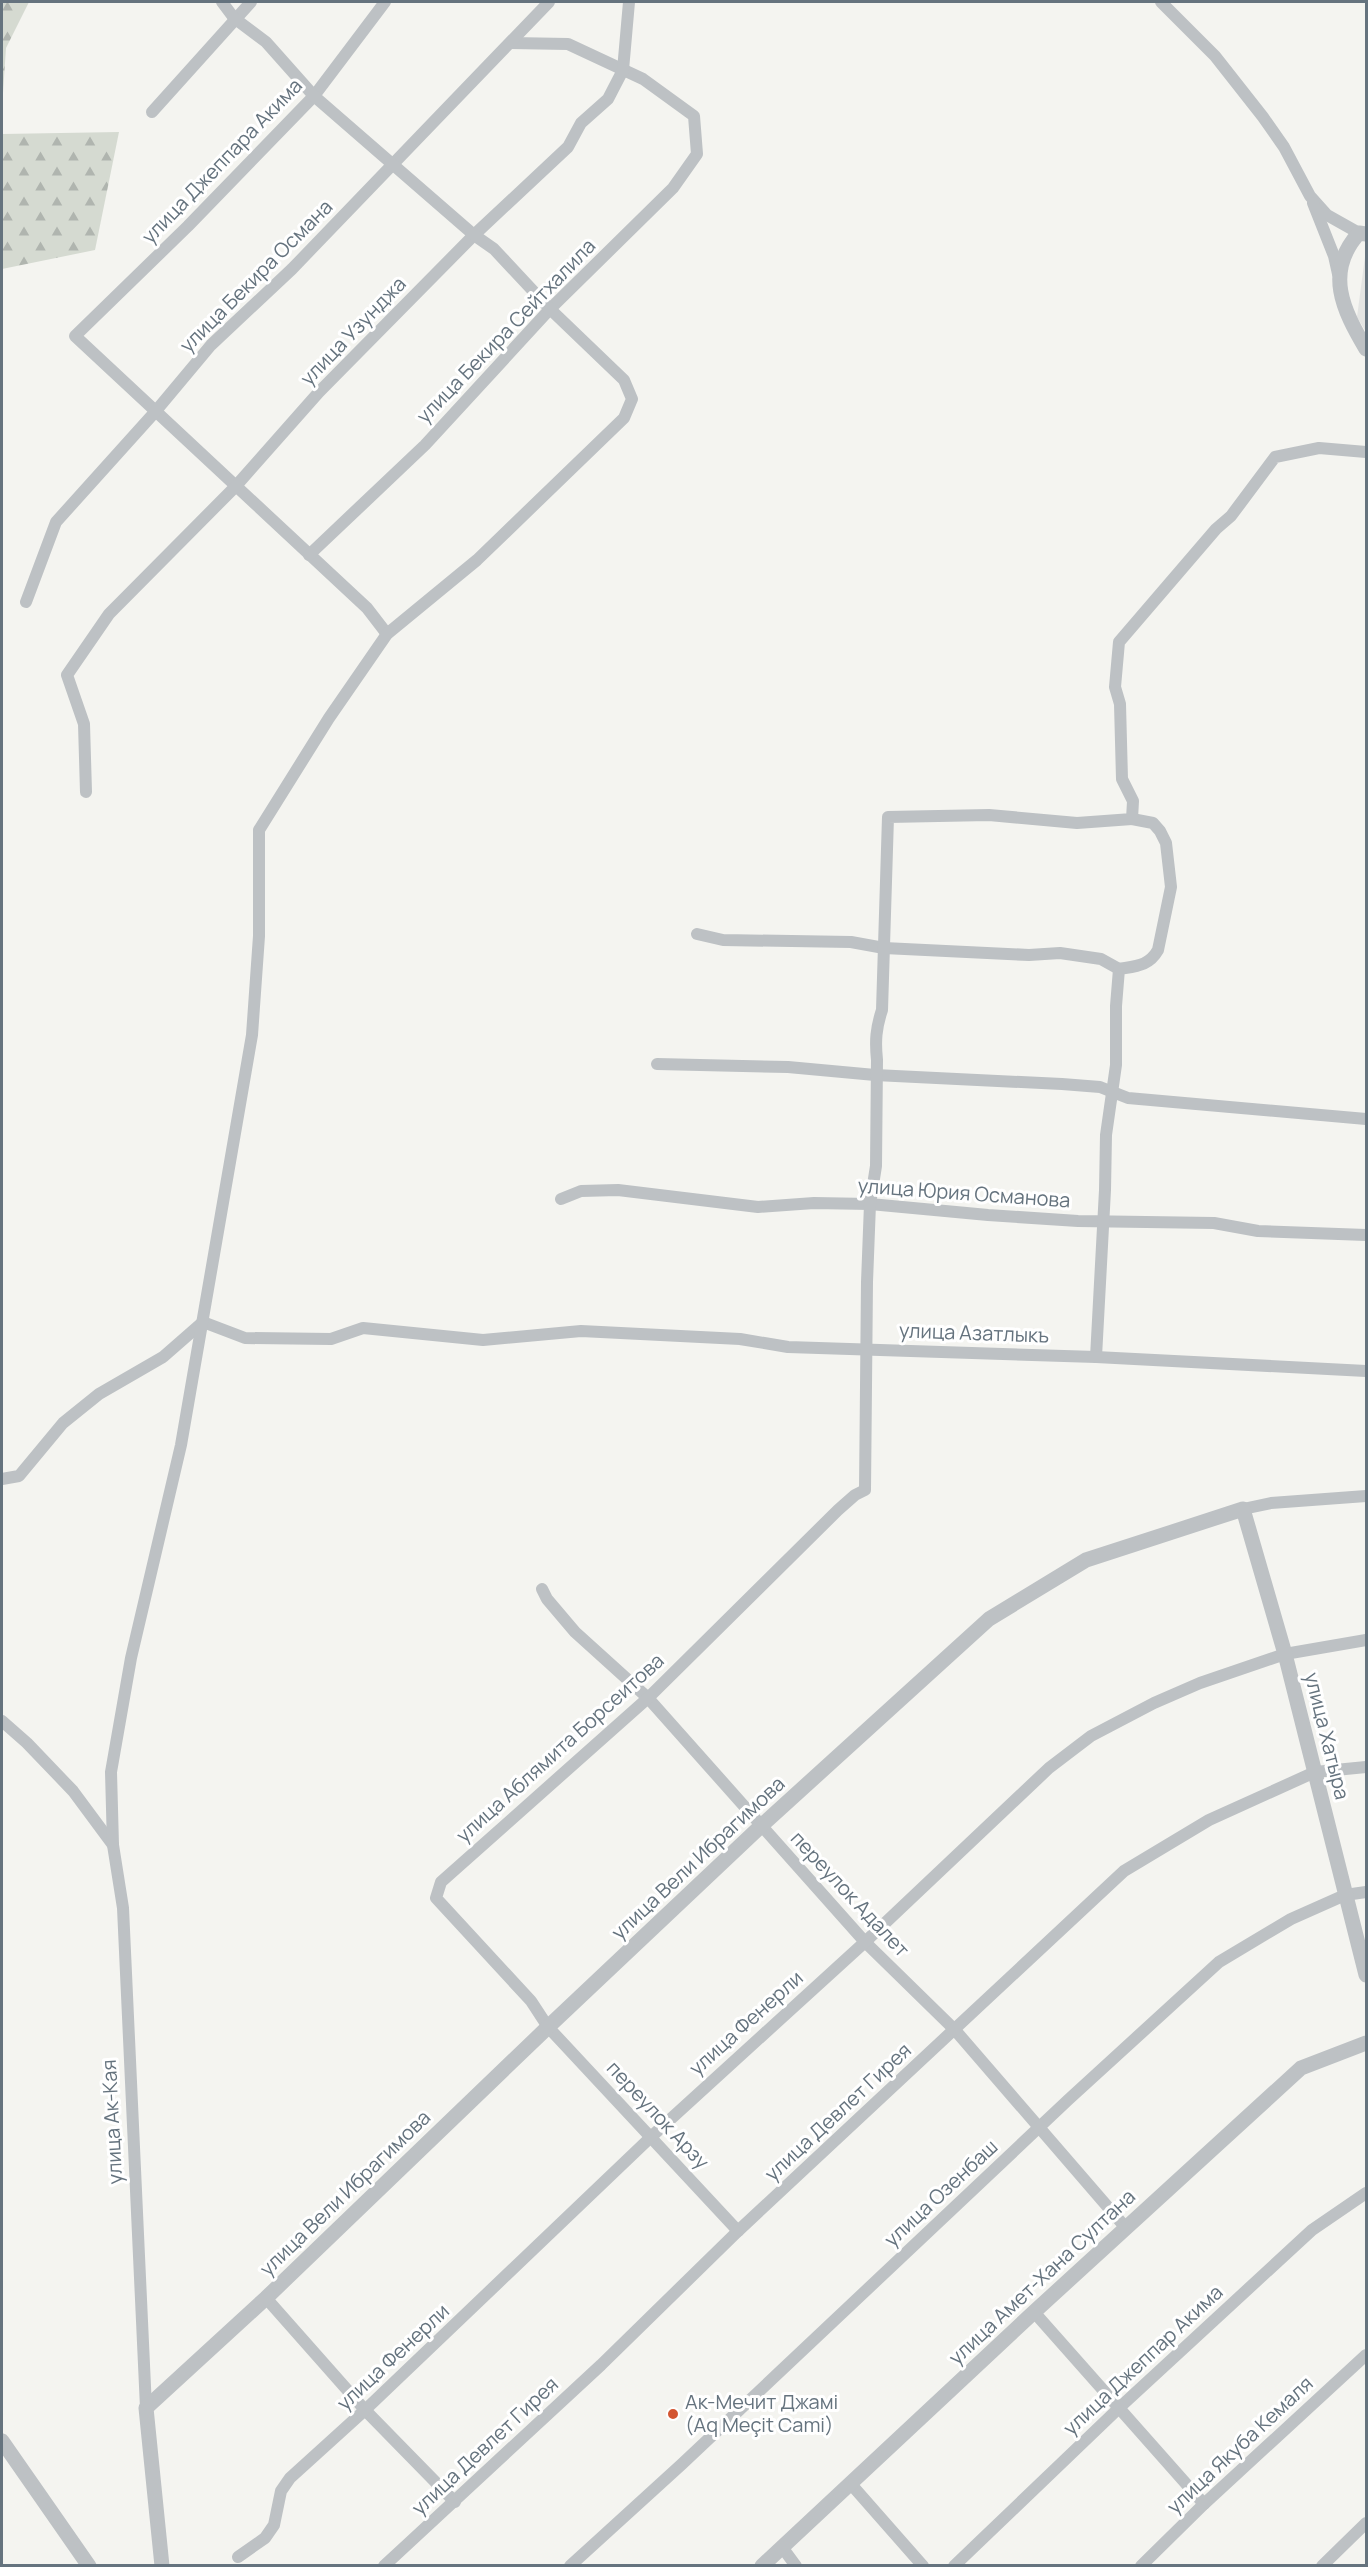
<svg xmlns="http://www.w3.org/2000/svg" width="1368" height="2567" viewBox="0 0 1368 2567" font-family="Manrope,sans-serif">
<defs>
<pattern id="forest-firs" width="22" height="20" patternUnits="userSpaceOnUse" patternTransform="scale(1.5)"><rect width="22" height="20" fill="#d5dad1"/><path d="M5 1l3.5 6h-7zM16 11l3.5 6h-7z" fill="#b0b5af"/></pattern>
</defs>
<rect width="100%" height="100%" fill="#f4f4f0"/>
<path fill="#e4e5e3" d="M 1366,249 L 1366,332 L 1357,317 Z"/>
<g fill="url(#forest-firs)">
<path d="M 2,2 L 29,2 L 6,48 L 2,108 Z"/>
<path d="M 119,132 L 95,250 L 2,269 L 2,134 Z"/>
</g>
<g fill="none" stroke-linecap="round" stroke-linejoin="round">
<g stroke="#bdc1c4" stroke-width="12">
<path d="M 385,2 L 314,96 L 188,226 L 75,336 L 367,608 L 387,634"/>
<path d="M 1161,2 L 1215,56 L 1263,117 L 1284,147 L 1310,196 L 1327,215 L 1359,233"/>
<path d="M 152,112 L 251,2"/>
<path d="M 1313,203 L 1334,256 L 1338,274"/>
<path d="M 309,555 L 425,445 L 550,309 L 673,188 L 697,154 L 694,116 L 643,79 L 568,44 L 511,43"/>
<path d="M 26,602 L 56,522 L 155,412 L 211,345 L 292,269 L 549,2"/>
<path d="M 86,792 L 84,724 L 67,675 L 109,614 L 235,487 L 319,392 L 474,235 L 568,147 L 581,123 L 608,99 L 623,70 L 629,2"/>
<path d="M 697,934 L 723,940 L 851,942 L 884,948 L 1029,955 L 1060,953 L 1101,959 L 1119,969"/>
<path d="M 657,1064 L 788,1067 L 875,1075 L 1062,1084 L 1100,1087 L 1128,1098 L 1366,1119"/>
<path d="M 561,1199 L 581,1191 L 618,1190 L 758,1207 L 814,1203 L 870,1204 L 988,1215 L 1078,1221 L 1214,1223 L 1258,1231 L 1366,1235"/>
<path d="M 1096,1357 L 1105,1190 L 1106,1135 L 1116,1065 L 1116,1006 L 1119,969 C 1136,966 1149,966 1158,950 L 1171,887 L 1166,843 L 1160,831 L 1153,823 L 1132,819"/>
<path d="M 2,1479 L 19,1476 L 63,1423 L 99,1394 L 163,1357 L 203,1322 L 245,1338 L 331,1339 L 363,1328 L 483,1340 L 581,1331 L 740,1339 L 788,1347 L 1096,1357 L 1366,1371"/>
<path d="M 1243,1509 L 1271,1503 L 1366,1496"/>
<path d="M 542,1589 L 547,1599 L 575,1632 L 648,1698 L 865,1942 L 955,2030 L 1126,2228"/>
<path d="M 2,1721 L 27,1743 L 73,1791 L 113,1845 L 123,1908 L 146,2408"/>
<path d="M 113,1845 L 111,1772 L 131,1658 L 181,1445 L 252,1035 L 259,936 L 259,830 L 329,718 L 387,634 L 477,560 L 624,418 L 632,399 L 624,380 L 550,309 L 494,249 L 474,235 L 314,96 L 266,42 L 234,18 L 222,2"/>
<path d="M 738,2231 L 548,2027 L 531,2001 L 436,1898 L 441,1882 L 648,1698 L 838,1510 L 855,1495 L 865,1490 L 867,1282 L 870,1204 L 876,1166 L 877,1060 C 875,1041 876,1028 882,1010 L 888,817 L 989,815 L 1077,823 L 1132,819 L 1133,801 L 1122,779 L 1120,704 L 1115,687 L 1119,642 L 1216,529 L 1231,516 L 1275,457 L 1319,448 L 1366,452"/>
<path d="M 266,2298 L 365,2410 L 455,2502"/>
<path d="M 1034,2312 L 1204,2504"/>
<path d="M 850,2483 L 923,2566"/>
<path d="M 782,2547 L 796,2566"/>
<path d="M 238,2557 L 265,2538 L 274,2525 L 281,2491 L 290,2478 L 365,2410 L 652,2136 L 865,1942 L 1049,1768 L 1091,1736 L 1154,1703 L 1200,1683 L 1285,1654 L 1366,1640"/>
<path d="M 384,2566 L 601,2365 L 738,2231 L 1124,1871 L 1209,1820 L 1315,1772 L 1366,1767"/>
<path d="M 570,2566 L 682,2464 L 1068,2100 L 1219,1962 L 1291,1919 L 1345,1895 L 1366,1892"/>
<path d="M 954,2566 L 1119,2408 L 1312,2230 L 1366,2193"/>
<path d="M 1141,2566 L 1204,2504 L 1366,2355"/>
<path d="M 1322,2566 L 1366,2523"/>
</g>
<g stroke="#bdc1c4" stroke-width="15">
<path d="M 1366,234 L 1359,233 C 1324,272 1343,310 1366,349"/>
<path d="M 2,2441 L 89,2566"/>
<path d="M 162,2566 L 146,2408 L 266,2298 L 548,2027 L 761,1826 L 989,1619 L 1086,1560 L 1243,1509 L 1285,1654 L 1366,1975"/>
<path d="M 762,2566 L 1034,2312 L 1301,2068 L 1366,2043"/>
</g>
</g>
<circle fill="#d35531" stroke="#fff" stroke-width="2" cx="673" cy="2414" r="6"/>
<g text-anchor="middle" stroke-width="6" stroke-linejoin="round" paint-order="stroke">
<g font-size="20" fill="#65737e" stroke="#fff">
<text transform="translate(222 161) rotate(-46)" y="7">улица Джеппара Акима</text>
<text transform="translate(256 276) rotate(-45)" y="7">улица Бекира Османа</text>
<text transform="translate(353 331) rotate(-46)" y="7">улица Узунджа</text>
<text transform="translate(506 331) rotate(-46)" y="7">улица Бекира Сейтхалила</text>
<text transform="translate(964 1193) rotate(4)" y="7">улица Юрия Османова</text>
<text transform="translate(974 1333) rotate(2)" y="7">улица Азатлыкъ</text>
<text transform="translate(1327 1736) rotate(76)" y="7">улица Хатыра</text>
<text transform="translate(560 1748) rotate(-42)" y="7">улица Аблямита Борсеитова</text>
<text transform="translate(698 1858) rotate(-43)" y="7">улица Вели Ибрагимова</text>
<text transform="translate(850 1894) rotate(47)" y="7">переулок Адалет</text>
<text transform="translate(746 2023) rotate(-42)" y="7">улица Фенерли</text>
<text transform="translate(838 2112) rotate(-43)" y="7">улица Девлет Гирея</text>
<text transform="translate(658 2115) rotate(47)" y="7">переулок Арзу</text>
<text transform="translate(112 2122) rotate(-93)" y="7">улица Ак-Кая</text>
<text transform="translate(345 2193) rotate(-44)" y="7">улица Вели Ибрагимова</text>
<text transform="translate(941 2193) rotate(-43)" y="7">улица Озенбаш</text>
<text transform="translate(1042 2277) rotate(-43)" y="7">улица Амет-Хана Султана</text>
<text transform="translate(393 2357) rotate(-43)" y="7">улица Фенерли</text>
<text transform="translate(1143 2360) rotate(-43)" y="7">улица Джеппар Акима</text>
<text transform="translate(1240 2445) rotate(-43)" y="7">улица Якуба Кемаля</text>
<text transform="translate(485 2446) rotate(-43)" y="7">улица Девлет Гирея</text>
</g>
<g font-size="20" fill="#65737e" stroke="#fff" text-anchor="start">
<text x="685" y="2409">Ак-Мечит Джамі<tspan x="685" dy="23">(Aq Meçit Cami)</tspan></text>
</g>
</g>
<rect width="1368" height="2567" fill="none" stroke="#65737e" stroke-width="6"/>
</svg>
